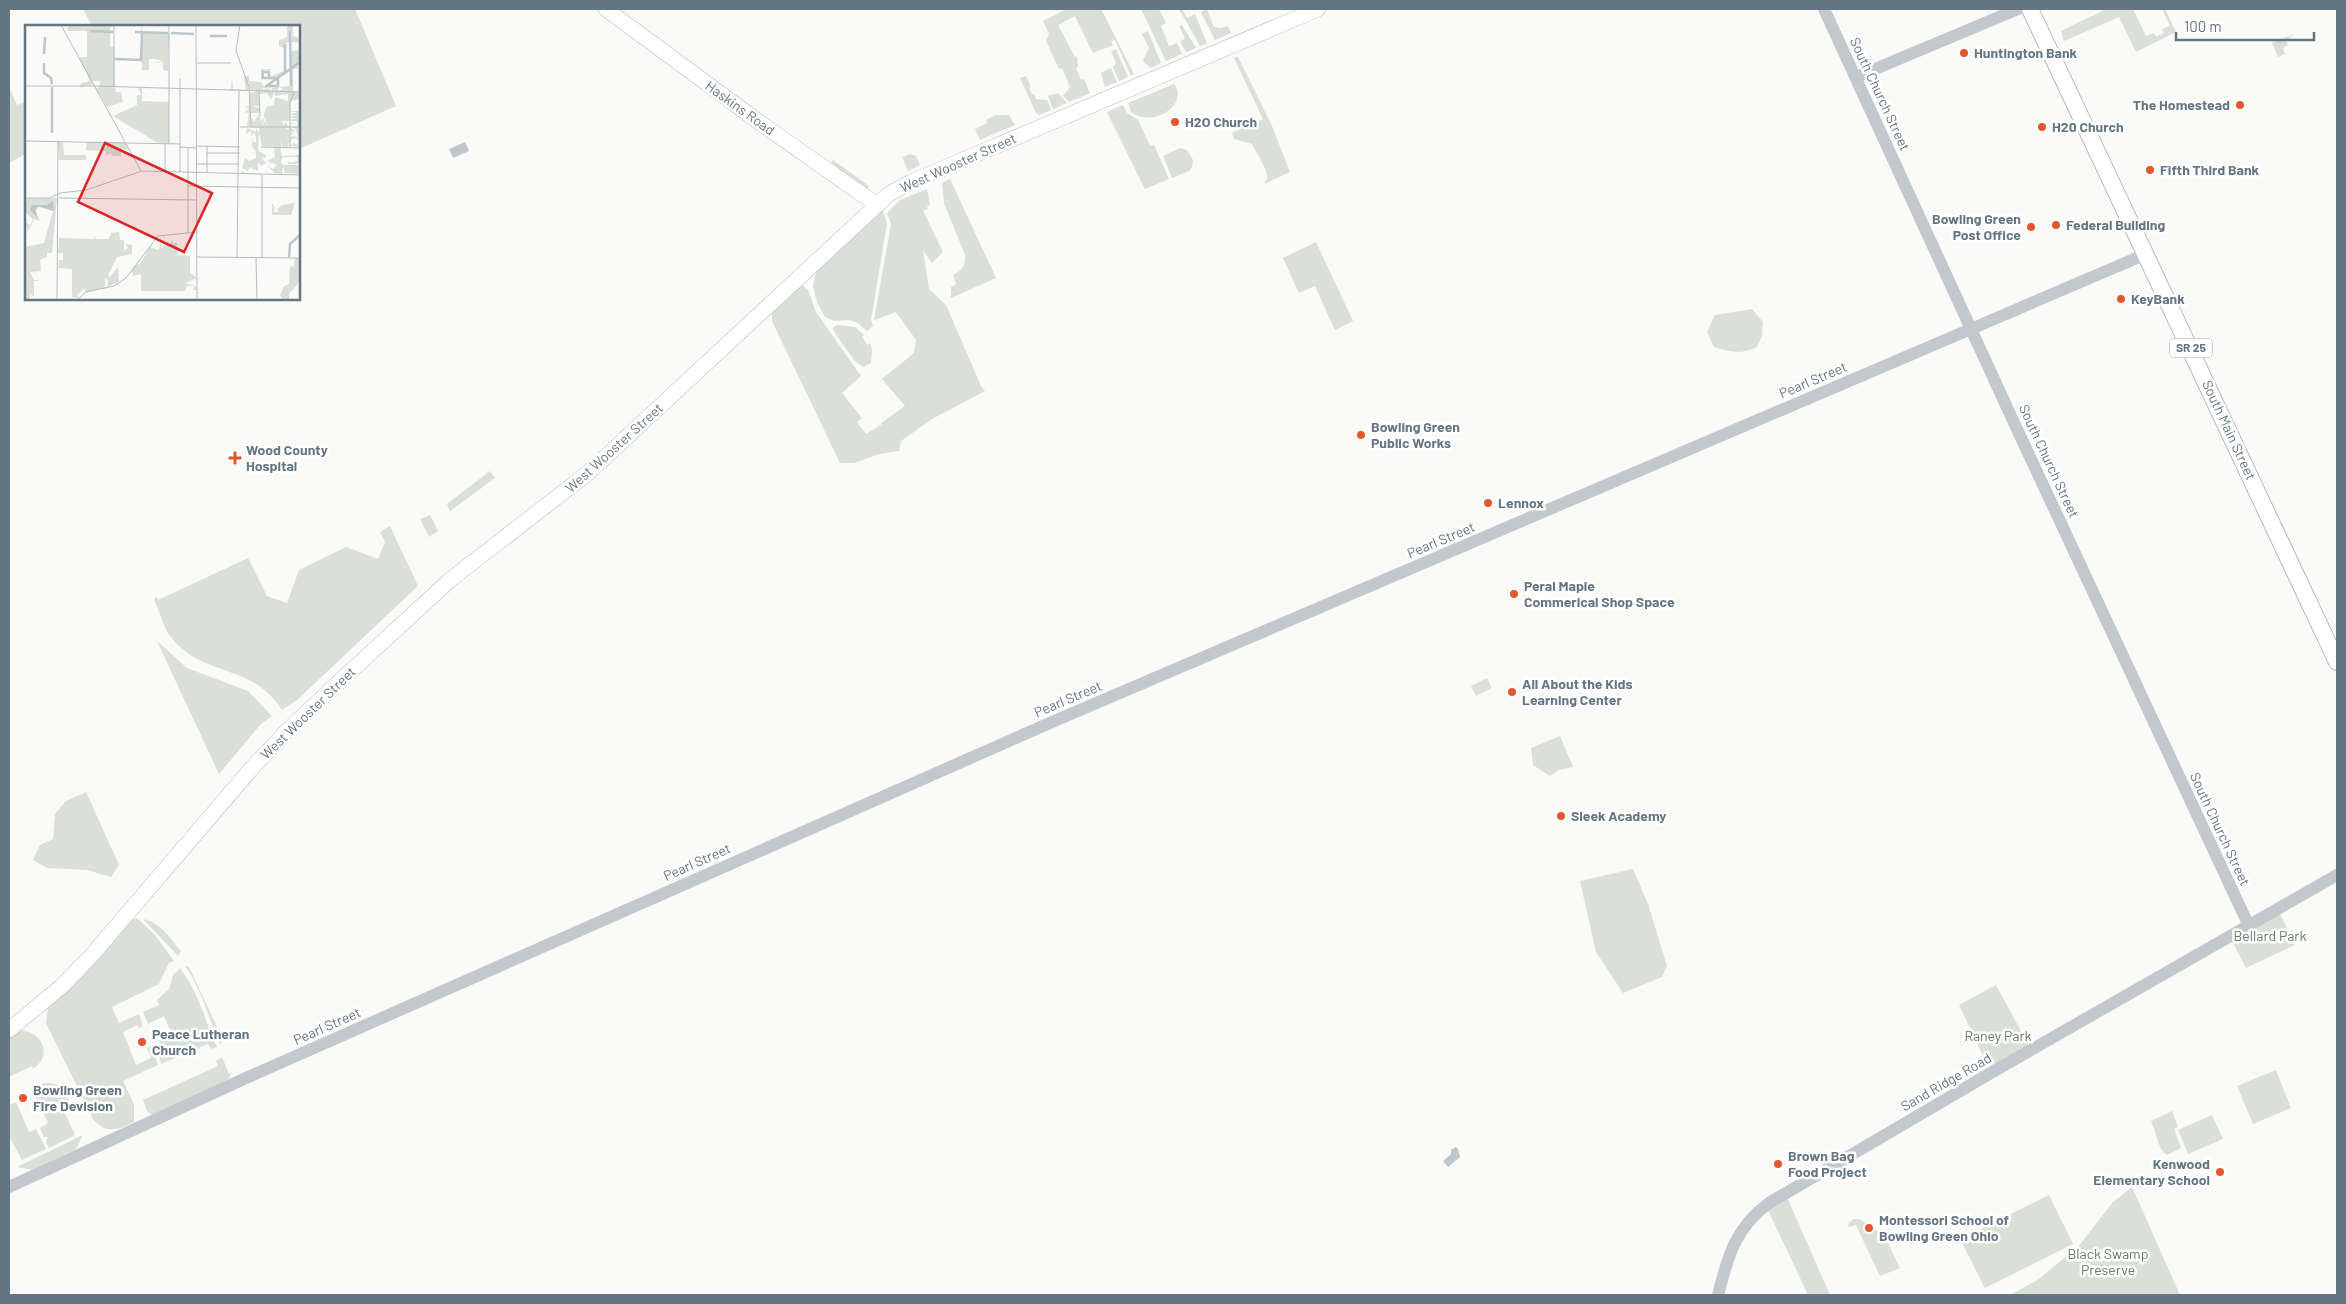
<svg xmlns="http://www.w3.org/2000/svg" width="2346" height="1304" viewBox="0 0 2346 1304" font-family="Barlow,sans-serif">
<rect width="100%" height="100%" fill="#fafaf8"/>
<g fill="#dadfd7">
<path d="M 83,9 L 355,9 L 396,106 L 299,149 L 299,26 L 92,26 Z"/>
<path d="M 1067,9 L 1101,9 L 1134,74 L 1131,76 L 1115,40 L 1111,41 L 1113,45 L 1093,53 L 1075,16 L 1058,25 L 1075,57 L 1077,56 L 1078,67 L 1076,68 L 1081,80 L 1084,79 L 1090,93 L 1069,102 L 1063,96 L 1070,87 L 1062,68 L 1059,69 L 1046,41 L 1049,34 L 1043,21 Z"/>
<path d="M 1141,9 L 1159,9 L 1166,23 L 1161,26 L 1169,46 L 1177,43 L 1182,54 L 1166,61 Z"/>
<path d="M 1179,9 L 1182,9 L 1187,18 L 1195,14 L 1207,43 L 1200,46 Z"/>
<path d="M 1207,9 L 1214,27 L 1221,28 L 1228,26 L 1231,33 L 1215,40 L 1201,12 Z"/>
<path d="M 2106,9 L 2133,9 L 2146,36 L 2154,33 L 2156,37 L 2164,33 L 2162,29 L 2170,26 L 2162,9 L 2165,9 L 2176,32 L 2136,52 L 2119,17 L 2064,41 L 2061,31 Z"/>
<path d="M 1182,25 L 1196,48 L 1186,52 L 1180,41 L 1185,39 L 1179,26 Z"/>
<path d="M 1148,31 L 1161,63 L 1151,68 L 1143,61 L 1149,48 L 1142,34 Z"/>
<path d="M 2295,34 L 2286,40 L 2288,45 L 2283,48 L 2285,54 L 2278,57 L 2272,43 Z"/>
<path d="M 1116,49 L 1128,77 L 1119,81 L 1113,67 L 1116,63 L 1111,51 Z"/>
<path d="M 1238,57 L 1272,126 L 1290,172 L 1264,184 L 1268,177 L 1264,166 L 1252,144 L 1234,139 L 1232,133 L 1263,119 L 1234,58 Z"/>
<path d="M 1111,68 L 1117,82 L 1105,87 L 1101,73 Z"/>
<path d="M 1026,76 L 1031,87 L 1029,88 L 1032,94 L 1034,94 L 1036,99 L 1047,100 L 1051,110 L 1039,115 L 1036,113 L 1020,78 Z"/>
<path d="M 1174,84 C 1190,103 1154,129 1131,112 L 1128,103 Z"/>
<path d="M 9,87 L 17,105 L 26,101 L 26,154 L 9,163 Z"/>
<path d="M 1058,93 L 1067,103 L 1053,109 L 1048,96 Z"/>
<path d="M 1123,105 L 1127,113 L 1138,120 L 1150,146 L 1154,145 L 1169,179 L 1145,189 L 1107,112 Z"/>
<path d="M 995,115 L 1009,115 L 1015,125 L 980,140 L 975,129 L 987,123 L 986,120 Z"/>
<path d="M 1180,148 L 1187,150 L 1193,160 L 1192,167 L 1189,171 L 1172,178 L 1163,156 Z"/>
<path d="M 910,154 L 916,156 L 920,165 L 908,171 L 902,157 Z"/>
<path d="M 833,160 L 869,186 L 868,189 L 831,164 Z"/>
<path d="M 950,179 L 996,278 L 951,298 L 951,287 L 956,284 L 953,275 C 962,271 966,265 965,255 L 944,203 L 942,183 Z"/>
<path d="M 927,189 L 930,205 L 927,206 L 928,209 L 923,211 L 943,252 L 932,263 L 923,250 L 929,289 L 946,305 L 981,386 L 985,391 L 932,419 L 901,441 L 899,451 L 879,454 L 854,463 L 840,463 L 772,321 L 772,312 L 797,288 L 803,286 L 808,290 L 816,312 L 861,376 L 842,393 L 862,418 L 857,422 L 866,434 L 882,424 L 881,423 L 905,406 L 882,379 L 914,353 L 916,340 L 896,312 L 874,320 L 891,224 L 887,213 L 900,200 Z"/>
<path d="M 882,210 L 887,223 L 871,320 L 873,326 L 867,331 L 858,323 L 849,320 L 834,321 L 825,317 L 817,302 L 813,286 L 815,276 L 817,270 Z"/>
<path d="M 1316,242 L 1353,321 L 1335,330 L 1315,286 L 1299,293 L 1283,258 Z"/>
<path d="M 1752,309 L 1763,322 L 1762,336 L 1757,347 C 1740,355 1731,352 1714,347 L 1707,332 L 1715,315 Z"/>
<path d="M 838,325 L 855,327 L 864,335 L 862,337 L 868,345 L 870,343 L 872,350 L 871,363 L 863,367 L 854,360 L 833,330 L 833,327 Z"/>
<path d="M 490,471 L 495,478 L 450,511 L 447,504 Z"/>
<path d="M 430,515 L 438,531 L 429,537 L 420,519 Z"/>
<path d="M 390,526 L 418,586 L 297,700 L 282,710 C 251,663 206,677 174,641 C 164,631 160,612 154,600 L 156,596 L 158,600 L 248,558 L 267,596 L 287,603 L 299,570 L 346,547 L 378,559 L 385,542 L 380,532 Z"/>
<path d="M 157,641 L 187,668 L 248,691 L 272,716 L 260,725 L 219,774 Z"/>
<path d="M 1487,678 L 1492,688 L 1476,696 L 1471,686 Z"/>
<path d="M 1560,736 L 1573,767 L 1559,770 L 1550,776 L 1533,765 L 1531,748 Z"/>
<path d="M 86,792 L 119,865 L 111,877 L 87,870 L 47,868 L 33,860 L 40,845 L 53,839 L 55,814 L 66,801 Z"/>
<path d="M 1633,869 L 1648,904 L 1667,966 L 1662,977 L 1623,993 L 1596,952 L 1580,881 Z"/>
<path d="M 2278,910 L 2295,945 L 2246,968 L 2230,937 Z"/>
<path d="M 137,918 L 155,935 L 174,961 L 169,963 L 159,984 L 112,1007 L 119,1023 L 139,1014 L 143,1026 L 139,1028 L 137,1025 L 123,1032 L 136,1065 L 151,1058 L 147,1048 L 151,1046 L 158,1065 L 123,1081 L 134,1104 L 134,1122 C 118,1130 108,1134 94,1121 L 46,1023 L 48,1006 L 130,921 Z"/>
<path d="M 143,919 C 160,922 170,938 181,951 L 178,956 Z"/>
<path d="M 185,966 L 189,967 L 223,1040 L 220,1045 C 209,1019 202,990 185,966 Z"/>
<path d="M 180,968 C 198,991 205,1021 217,1047 L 211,1049 L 208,1044 L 161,1064 L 158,1050 L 163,1048 L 159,1040 L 172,1034 L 164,1016 L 148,1024 L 143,1012 L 159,1005 L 157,1000 L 169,989 L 173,975 Z"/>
<path d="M 1996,985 L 2029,1046 L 1992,1065 L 1985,1060 L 1959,1005 Z"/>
<path d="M 17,1030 C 41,1030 55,1054 33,1069 L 32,1066 L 9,1077 L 9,1037 Z"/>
<path d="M 222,1057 L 229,1074 L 232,1073 L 227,1081 L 152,1115 L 147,1111 L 143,1100 L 218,1066 L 216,1061 Z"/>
<path d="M 2276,1070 L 2291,1108 L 2253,1124 L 2237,1086 Z"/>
<path d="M 45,1083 C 56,1082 71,1088 68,1102 L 61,1105 L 75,1135 L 49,1148 L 46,1142 L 48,1137 L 44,1137 L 40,1128 L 48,1123 L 34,1094 L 43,1090 L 40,1084 Z"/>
<path d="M 16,1102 L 29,1132 L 36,1129 L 46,1149 L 22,1160 L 9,1136 L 9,1105 Z"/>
<path d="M 2172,1111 L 2178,1127 L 2174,1129 L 2181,1148 L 2167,1155 C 2158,1150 2156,1131 2151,1121 Z"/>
<path d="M 2212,1115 L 2223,1139 L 2188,1154 L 2178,1130 Z"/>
<path d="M 83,1135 L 76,1149 L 32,1170 L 17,1167 Z"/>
<path d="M 2132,1187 L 2180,1295 L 2010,1295 L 2036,1281 L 2078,1247 L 2113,1202 Z"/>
<path d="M 2049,1195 L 2073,1244 L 1985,1288 L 1960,1239 Z"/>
<path d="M 1787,1197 L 1830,1295 L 1808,1295 L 1768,1210 Z"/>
<path d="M 1854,1219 L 1859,1219 L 1884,1235 L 1900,1268 L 1880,1276 L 1856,1225 L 1848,1227 L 1849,1223 Z"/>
</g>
<g fill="#bbc7cb">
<path d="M 465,142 L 469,151 L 453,158 L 449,149 Z"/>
<path d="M 1456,1147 L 1458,1149 L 1460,1157 L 1448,1167 L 1443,1161 L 1451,1154 L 1451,1150 Z"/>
</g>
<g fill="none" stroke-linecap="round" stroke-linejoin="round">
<defs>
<g id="secondary">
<path d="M 606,9 L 759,122 L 877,205"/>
<path d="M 9,1030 L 62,986 L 91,956 L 252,768 L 287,731 L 340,681 L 450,580 L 588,473 L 889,194 L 911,182 L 984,151 L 1318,9"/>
</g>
<path id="primary" d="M 2030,9 L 2337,662"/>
</defs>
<use href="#secondary" stroke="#b3babf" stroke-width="16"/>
<use href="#primary" stroke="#b5babe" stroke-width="18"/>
<g stroke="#c3c8cc" stroke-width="12">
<path d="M 1824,9 L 2016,427 L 2249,926"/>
<path d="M 1856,77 L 2018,9"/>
<path d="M 9,1187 L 246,1078 L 1052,722 L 2146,254"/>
<path d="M 1718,1295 C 1728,1256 1735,1228 1769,1203 L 1989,1074 L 2337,875"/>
</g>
<use href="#secondary" stroke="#fff" stroke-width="15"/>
<use href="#primary" stroke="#fff" stroke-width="16"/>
</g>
<g fill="#e4572e" stroke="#fff" stroke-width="2">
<circle cx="1964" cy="53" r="5"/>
<circle cx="2240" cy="105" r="5"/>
<circle cx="1175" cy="122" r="5"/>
<circle cx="2042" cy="127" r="5"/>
<circle cx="2150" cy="170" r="5"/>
<circle cx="2056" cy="225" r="5"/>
<circle cx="2031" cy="227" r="5"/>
<circle cx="2121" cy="299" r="5"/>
<circle cx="1361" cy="435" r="5"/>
<path d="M232.5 450.5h5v5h5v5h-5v5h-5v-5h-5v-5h5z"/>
<circle cx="1488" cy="503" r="5"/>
<circle cx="1514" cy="594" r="5"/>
<circle cx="1512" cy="692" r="5"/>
<circle cx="1561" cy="816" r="5"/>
<circle cx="142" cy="1042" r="5"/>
<circle cx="23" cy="1098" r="5"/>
<circle cx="1778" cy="1164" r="5"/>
<circle cx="2220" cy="1172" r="5"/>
<circle cx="1869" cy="1228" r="5"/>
</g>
<g text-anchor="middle" stroke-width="5" stroke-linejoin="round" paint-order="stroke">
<rect fill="#fff" stroke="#939fa8" stroke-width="1" x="2170" y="338.5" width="42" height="19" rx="4"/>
<g font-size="12" font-weight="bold" fill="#657683">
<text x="2191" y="352">SR 25</text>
</g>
<g font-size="14" font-weight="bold" fill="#657683" stroke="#fff" text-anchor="start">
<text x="1974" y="58">Huntington Bank</text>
<text x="2230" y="110" text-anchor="end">The Homestead</text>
<text x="1185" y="127">H2O Church</text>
<text x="2052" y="132">H20 Church</text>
<text x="2160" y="175">Fifth Third Bank</text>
<text x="2021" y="224" text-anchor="end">Bowling Green<tspan x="2021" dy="16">Post Office</tspan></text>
<text x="2066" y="230">Federal Building</text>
<text x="2131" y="304">KeyBank</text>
<text x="1371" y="432">Bowling Green<tspan x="1371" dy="16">Public Works</tspan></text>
<text x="246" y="455">Wood County<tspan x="246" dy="16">Hospital</tspan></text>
<text x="1498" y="508">Lennox</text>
<text x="1524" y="591">Peral Maple<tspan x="1524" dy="16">Commerical Shop Space</tspan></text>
<text x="1522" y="689">All About the Kids<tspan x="1522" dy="16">Learning Center</tspan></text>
<text x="1571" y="821">Sleek Academy</text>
<text x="152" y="1039">Peace Lutheran<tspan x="152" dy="16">Church</tspan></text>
<text x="33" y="1095">Bowling Green<tspan x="33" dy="16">Fire Devision</tspan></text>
<text x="1788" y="1161">Brown Bag<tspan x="1788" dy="16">Food Project</tspan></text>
<text x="2210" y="1169" text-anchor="end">Kenwood<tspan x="2210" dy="16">Elementary School</tspan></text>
<text x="1879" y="1225">Montessori School of<tspan x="1879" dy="16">Bowling Green Ohio</tspan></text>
</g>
<g font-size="14" fill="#657683" stroke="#fff">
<text transform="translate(1880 94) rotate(65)" y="5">South Church Street</text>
<text transform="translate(740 108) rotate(36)" y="5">Haskins Road</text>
<text transform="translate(958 163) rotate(-24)" y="5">West Wooster Street</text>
<text transform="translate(1813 380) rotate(-23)" y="5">Pearl Street</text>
<text transform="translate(2229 430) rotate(65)" y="5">South Main Street</text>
<text transform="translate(614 448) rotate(-42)" y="5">West Wooster Street</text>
<text transform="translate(2049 461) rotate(65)" y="5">South Church Street</text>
<text transform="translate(1441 540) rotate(-23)" y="5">Pearl Street</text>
<text transform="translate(1068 699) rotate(-23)" y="5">Pearl Street</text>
<text transform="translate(308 713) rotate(-44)" y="5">West Wooster Street</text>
<text transform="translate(2220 829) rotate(65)" y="5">South Church Street</text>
<text transform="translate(697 862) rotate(-24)" y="5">Pearl Street</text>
<text transform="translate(327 1026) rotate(-24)" y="5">Pearl Street</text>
<text transform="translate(1946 1082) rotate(-30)" y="5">Sand Ridge Road</text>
</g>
<g font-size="14" fill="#687a64" stroke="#fff">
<text x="2270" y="941">Bellard Park</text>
<text x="1998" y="1041">Raney Park</text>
<text x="2108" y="1259">Black Swamp<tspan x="2108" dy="16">Preserve</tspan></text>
</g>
</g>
<g transform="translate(25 25)">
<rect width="275" height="275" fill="#fafaf8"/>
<path d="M 43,0 L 88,0 L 85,3 L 85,21 L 89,22 L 90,62 L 91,67 L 96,67 L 98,77 L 82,82 L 71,63 L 75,62 L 75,56 L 66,56 L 68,59 L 55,63 L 56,58 L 65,56 L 54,32 L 62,32 L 62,6 L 43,6 ZM 116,0 L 118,8 L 144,8 L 143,46 L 138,45 L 138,37 L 125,39 L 139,36 L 130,34 L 124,34 L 124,45 L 117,45 ZM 262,1 L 268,1 L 268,11 L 275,13 L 275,18 L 266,17 L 267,6 L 265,6 L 265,17 L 260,18 L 260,47 L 252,53 L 245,53 L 242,44 L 238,46 L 236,56 L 236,44 L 245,44 L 245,52 L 259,46 L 259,23 L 254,21 L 254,15 L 262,12 ZM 275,25 L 275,36 L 266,42 L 266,26 ZM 275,38 L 272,42 L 275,43 L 268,44 L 268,67 L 275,68 L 275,74 L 265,76 L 265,84 L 272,84 L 265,84 L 264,96 L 257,96 L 259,102 L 260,97 L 265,103 L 272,101 L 272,98 L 266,99 L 266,98 L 272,98 L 272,96 L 266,96 L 266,95 L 272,93 L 266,93 L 266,92 L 272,90 L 266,90 L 266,89 L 273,87 L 266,87 L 266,86 L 275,86 L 275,122 L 266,121 L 266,118 L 267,121 L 269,117 L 271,120 L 274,117 L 271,113 L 266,115 L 266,111 L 273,112 L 270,103 L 266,103 L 270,106 L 266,108 L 270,108 L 266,110 L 265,103 L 260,103 L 264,105 L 265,114 L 260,113 L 265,115 L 263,122 L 257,122 L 257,115 L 256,122 L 237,121 L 234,107 L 233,126 L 241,130 L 240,133 L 236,132 L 241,138 L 236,141 L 233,137 L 233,146 L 225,142 L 223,146 L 217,143 L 217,147 L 221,148 L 216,148 L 220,133 L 224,136 L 231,133 L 231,127 L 227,121 L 227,113 L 228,117 L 231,117 L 231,111 L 228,107 L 227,112 L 226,106 L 221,109 L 222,103 L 231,107 L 231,103 L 233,107 L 235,105 L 234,103 L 226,102 L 226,92 L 229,97 L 234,89 L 236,96 L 240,92 L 237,102 L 240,96 L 243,101 L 239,90 L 241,82 L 249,80 L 250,72 L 263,76 L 263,69 L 250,71 L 249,67 L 246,75 L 242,68 L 234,69 L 234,81 L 226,81 L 235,83 L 235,88 L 225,88 L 225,101 L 222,101 L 224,88 L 219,87 L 225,84 L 219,81 L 224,81 L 225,68 L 232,66 L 225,66 L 223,59 L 223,66 L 201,66 L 206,65 L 207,51 L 208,64 L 221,65 L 219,52 L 224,50 L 224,56 L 236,57 L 241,64 L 237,62 L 238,65 L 244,63 L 246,67 L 247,63 L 252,62 L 254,66 L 258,64 L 254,62 L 266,61 L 266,44 ZM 113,63 L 117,63 L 117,76 L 144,77 L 144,118 L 133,118 L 88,91 L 112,80 L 112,70 L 116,70 ZM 33,116 L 38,118 L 39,130 L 61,130 L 61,135 L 34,135 ZM 62,117 L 79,118 L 80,123 L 84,117 L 100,118 L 104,124 L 96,124 L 96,131 L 87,131 L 86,128 L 81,131 L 81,126 L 61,125 ZM 249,123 L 255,123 L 257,131 L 275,130 L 275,139 L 263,139 L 264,136 L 266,138 L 272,136 L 273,132 L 258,132 L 256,136 L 257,140 L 274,140 L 274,149 L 260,148 L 258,141 L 257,149 L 241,147 L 241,144 L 242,147 L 250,148 L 242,141 L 248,144 L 252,140 L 242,136 L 250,132 ZM 32,173 L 27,228 L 22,228 L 22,232 L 15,235 L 16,246 L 5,247 L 9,255 L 18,255 L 9,256 L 9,272 L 5,268 L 4,275 L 0,275 L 0,222 L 19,218 L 28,186 L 13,182 L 10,187 L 15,196 L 9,194 L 3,206 L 0,197 L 5,200 L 8,194 L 0,187 L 0,174 ZM 247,178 L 250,183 L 248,187 L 254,187 L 252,184 L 257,180 L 270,178 L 266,190 L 247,190 ZM 94,207 L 95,215 L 99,215 L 99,226 L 103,223 L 101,219 L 107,220 L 107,229 L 92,232 L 83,250 L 85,252 L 93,242 L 94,257 L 82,262 L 83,255 L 80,253 L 80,263 L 60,267 L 60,263 L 52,270 L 53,273 L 47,272 L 47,244 L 33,243 L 34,235 L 38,235 L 38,228 L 33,228 L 34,213 L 69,214 L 70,211 L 71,214 L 84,214 L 86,208 ZM 136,210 L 136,223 L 148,216 L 148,219 L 152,217 L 153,230 L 165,231 L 165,248 L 172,253 L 160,258 L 171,261 L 171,265 L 167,265 L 170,261 L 162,261 L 160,266 L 116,266 L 116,249 L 109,251 L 106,245 L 110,240 L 115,239 L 125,222 L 134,225 ZM 270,233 L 275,233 L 275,256 L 264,269 L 264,275 L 258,274 L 255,270 L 259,261 L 264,259 L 265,242 L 269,241 Z" fill="#dadfd7"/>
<path d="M 28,176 L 29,186 L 13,181 L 10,184 L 13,193 L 5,185 L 7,180 L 22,180 Z" fill="#bbc7cb"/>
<path fill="none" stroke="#bbc7cb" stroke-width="2.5" d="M 65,6 L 88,7M 265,6 L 266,61M 110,7 L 143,8M 146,8 L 169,9M 185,11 L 202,11M 260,19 L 260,47M 19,29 L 20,12M 90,34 L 116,35 L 117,7M 19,38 L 19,48 L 26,53 L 27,59M 244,53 L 244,47 L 238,47 L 238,53 L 251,53M 242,61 L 253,61 L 253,52M 27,62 L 27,108M 240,62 L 275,37M 264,232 L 265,219 L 275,210"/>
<path fill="none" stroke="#b5bdc2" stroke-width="1" d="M 36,0 L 116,146M 144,0 L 144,119M 171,0 L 172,275M 215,0 L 211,26 L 224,62 L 226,102M 172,38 L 206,38M 155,53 L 155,147M 0,61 L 69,61M 69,61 L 275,67M 89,61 L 89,0M 234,67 L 235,91M 215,102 L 275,102M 0,116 L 155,119M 172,121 L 215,122M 155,122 L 172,123M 236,122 L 275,123M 265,122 L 265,78 L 269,67M 182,128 L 215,128M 172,139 L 214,139M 140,146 L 140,119M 182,147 L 182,121M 163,161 L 275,163M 0,173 L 25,173 L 35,168 L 61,165 L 117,146 L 275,150M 34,173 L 172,175M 163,208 L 163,122M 172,232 L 275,233M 212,232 L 214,66M 237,232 L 237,150M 231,233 L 232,275M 32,275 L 33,116M 52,275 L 61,267 L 89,261 L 101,253 L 133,211 L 172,207"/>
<path fill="#d62828" fill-opacity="0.15" stroke="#d62828" stroke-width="2.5" d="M 80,118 L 187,168 L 159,227 L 53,177 Z"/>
<rect width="275" height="275" fill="none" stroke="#657683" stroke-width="2.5"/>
</g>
<rect width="2346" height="1304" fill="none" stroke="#657683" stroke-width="20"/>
<path d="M2176 32v8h138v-8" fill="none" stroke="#657683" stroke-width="2.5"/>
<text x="2184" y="32" font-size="15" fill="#657683" stroke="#ffffff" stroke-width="4" paint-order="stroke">100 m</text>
</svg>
